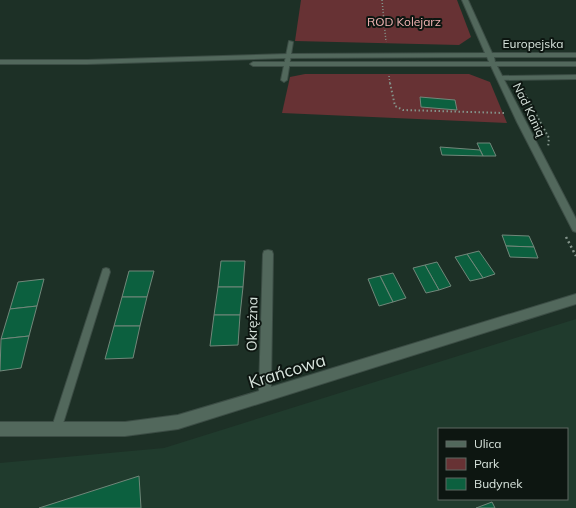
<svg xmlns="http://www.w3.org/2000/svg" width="576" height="508" viewBox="0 0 576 508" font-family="Mulish,sans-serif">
<rect width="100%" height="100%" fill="#1d3026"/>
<path fill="#203b2d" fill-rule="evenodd" d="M 576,319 L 576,508 L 0,508 L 0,463 L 164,448 ZM 439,429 L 567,429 L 567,499 L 439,499 Z"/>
<g fill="#673234">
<path d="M 301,0 L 457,0 L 471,37 L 459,45 L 295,41 Z"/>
<path d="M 305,74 L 469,74 L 490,82 L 507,123 L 282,113 L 290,77 Z"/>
</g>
<g fill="#0c603f" stroke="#71877a">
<path d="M 420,97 L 455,100 L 457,110 L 421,107 Z"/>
<path d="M 477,143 L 490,143 L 496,156 L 483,156 Z"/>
<path d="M 440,147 L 480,150 L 483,156 L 442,155 Z"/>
<path d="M 502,235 L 529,236 L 534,247 L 506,246 Z"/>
<path d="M 506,246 L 534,247 L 538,258 L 510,257 Z"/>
<path d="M 479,251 L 495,274 L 483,278 L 467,254 Z"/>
<path d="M 467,254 L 483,278 L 470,281 L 455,257 Z"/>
<path d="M 221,261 L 245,261 L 243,287 L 218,287 Z"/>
<path d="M 437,262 L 451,286 L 439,290 L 425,265 Z"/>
<path d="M 425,265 L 439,290 L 426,293 L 413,268 Z"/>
<path d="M 129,271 L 154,271 L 147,297 L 122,297 Z"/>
<path d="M 393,273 L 406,298 L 393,302 L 380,276 Z"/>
<path d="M 380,276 L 393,302 L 379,306 L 368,279 Z"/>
<path d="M 44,279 L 37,306 L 10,309 L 18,282 Z"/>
<path d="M 218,287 L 243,287 L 240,315 L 214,315 Z"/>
<path d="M 122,297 L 147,297 L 140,326 L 114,326 Z"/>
<path d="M 37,306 L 29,336 L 1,339 L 10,309 Z"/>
<path d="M 214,315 L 240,315 L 238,345 L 210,346 Z"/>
<path d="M 114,326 L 140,326 L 133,358 L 105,359 Z"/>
<path d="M 29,336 L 21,368 L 0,371 L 1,339 Z"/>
<path d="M 139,476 L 141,508 L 39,508 Z"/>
<path d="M 492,502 L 495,508 L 476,508 Z"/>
</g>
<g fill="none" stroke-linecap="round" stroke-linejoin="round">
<defs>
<g id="service">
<path d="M 289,41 L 293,42 L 287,80 L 284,82 L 281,80 Z"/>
<path d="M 576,75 L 576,79 L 500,80 L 497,78 L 500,76 Z"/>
<path d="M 106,268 L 109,269 L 110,272 L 61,430 L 60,434 L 56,435 L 52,434 L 51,430 L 102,272 L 103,269 Z"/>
</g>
<g id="minor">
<path d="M 493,62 L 496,64 L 576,219 L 576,232 L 573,231 L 517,122 L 490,64 Z"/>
<path d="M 268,250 L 272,251 L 273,254 L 271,387 L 576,294 L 576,304 L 178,429 L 125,436 L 0,436 L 0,422 L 125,422 L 178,415 L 259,391 L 263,254 L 264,251 Z"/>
</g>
<path id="tertiary" d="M 462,0 L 468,0 L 492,53 L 576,53 L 576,57 L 494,57 L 495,62 L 576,62 L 576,66 L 253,66 L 250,64 L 253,62 L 489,62 L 487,57 L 288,58 L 87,64 L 0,64 L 0,60 L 87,60 L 288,54 L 485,53 Z"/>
</defs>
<use href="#service" stroke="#3c4d45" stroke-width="2"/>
<use href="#minor" stroke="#3c4d45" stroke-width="2"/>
<use href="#tertiary" stroke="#3c4d45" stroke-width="2"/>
<g stroke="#83938a" stroke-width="1.5" stroke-dasharray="1 2" stroke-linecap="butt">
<path d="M 382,0 L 386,42"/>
<path d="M 389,76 L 390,84"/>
</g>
<g stroke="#83938a" stroke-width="2" stroke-dasharray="1.5 2.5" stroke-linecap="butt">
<path d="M 390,83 L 395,106 L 403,110 L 504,113"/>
<path d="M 521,87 L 549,138 L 548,147"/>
</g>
<path stroke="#83938a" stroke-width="2.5" stroke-dasharray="2 3" stroke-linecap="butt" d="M 566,237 L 576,256"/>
<use href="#service" fill="#52685c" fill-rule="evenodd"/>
<use href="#minor" fill="#52685c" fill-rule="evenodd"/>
<use href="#tertiary" fill="#52685c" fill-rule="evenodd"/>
</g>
<g text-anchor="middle" stroke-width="4" stroke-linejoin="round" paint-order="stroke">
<g font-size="12" fill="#f5b6b6" stroke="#0d1611">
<text x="404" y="26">ROD Kolejarz</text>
</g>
<g font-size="12" fill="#d8e4dd" stroke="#0d1611">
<text x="533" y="48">Europejska</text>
<text transform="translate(529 110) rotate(64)" y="4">Nad Kanią</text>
</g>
<g font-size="14" fill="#d8e4dd" stroke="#0d1611">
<text transform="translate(252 324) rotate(-89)" y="5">Okrężna</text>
</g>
<g font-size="17" fill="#d8e4dd" stroke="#0d1611">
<text transform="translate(287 371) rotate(-17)" y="6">Krańcowa</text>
</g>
</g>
<rect x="438" y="428" width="130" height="72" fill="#0d1611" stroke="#5e6863"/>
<rect x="446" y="441" width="20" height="6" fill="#52685c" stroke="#5e6863"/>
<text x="474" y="448" font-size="12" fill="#d8e4dd">Ulica</text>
<rect x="446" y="458" width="20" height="12" fill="#673234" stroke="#5e6863"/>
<text x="474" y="468" font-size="12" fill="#d8e4dd">Park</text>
<rect x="446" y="478" width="20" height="12" fill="#0c603f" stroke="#5e6863"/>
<text x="474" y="488" font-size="12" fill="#d8e4dd">Budynek</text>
</svg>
